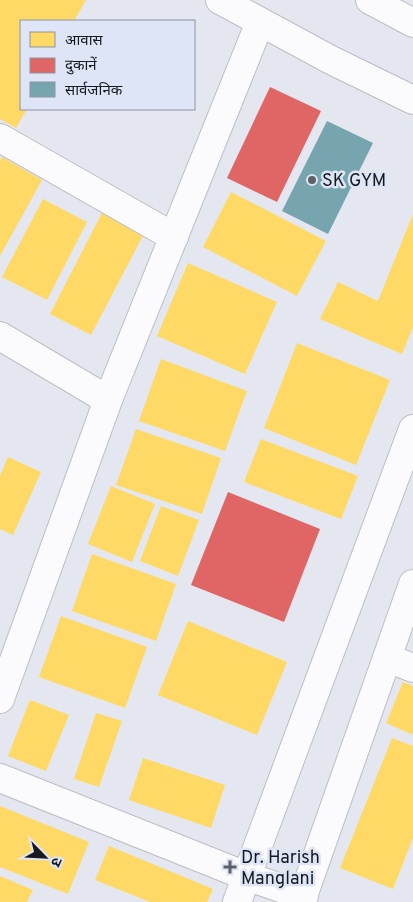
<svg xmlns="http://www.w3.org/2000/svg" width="413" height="902" viewBox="0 0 413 902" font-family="Overpass,'Noto Sans Devanagari',sans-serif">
<rect width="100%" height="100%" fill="#e4e7f0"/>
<g fill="#ffd966">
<path d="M 0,0 L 86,0 L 74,21 L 21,21 L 21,109 L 27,109 L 16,128 L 0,119 Z"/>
<path d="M 2,157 L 42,180 L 0,256 L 0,161 Z"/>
<path d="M 231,192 L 326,241 L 297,296 L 203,247 Z"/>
<path d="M 43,199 L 87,222 L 47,300 L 2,277 Z"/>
<path d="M 105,207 L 147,228 L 91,335 L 50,314 Z"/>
<path d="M 413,214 L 413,327 L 402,354 L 320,319 L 338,282 L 378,301 Z"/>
<path d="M 188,263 L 277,302 L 245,374 L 157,336 Z"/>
<path d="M 297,343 L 390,380 L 356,465 L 264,428 Z"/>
<path d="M 161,359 L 247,391 L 225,451 L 139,421 Z"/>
<path d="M 136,429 L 221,458 L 202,514 L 116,485 Z"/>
<path d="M 261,439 L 358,476 L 341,519 L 244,482 Z"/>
<path d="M 8,457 L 41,472 L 13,535 L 0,529 L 0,476 Z"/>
<path d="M 111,486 L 155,504 L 132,562 L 88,544 Z"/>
<path d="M 161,506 L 199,520 L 178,576 L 140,561 Z"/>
<path d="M 92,554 L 176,584 L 156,641 L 72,611 Z"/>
<path d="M 61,616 L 147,647 L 125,708 L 39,677 Z"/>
<path d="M 188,621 L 287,662 L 257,735 L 158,695 Z"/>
<path d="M 403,682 L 413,686 L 413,735 L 386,723 Z"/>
<path d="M 30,700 L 69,715 L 46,771 L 8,756 Z"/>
<path d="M 96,713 L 122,721 L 99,787 L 74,779 Z"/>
<path d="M 392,738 L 413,746 L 413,838 L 393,889 L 340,868 Z"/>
<path d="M 143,758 L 225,785 L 211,828 L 129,800 Z"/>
<path d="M 0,806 L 89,842 L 68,894 L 0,867 Z"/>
<path d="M 109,846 L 213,889 L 207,902 L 150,902 L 95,880 Z"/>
<path d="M 0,876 L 33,890 L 27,902 L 0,902 Z"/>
</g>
<g fill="#e06666">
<path d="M 270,87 L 321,111 L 277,202 L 227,178 Z"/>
<path d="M 228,492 L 320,529 L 284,622 L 191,585 Z"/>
</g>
<path fill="#76a5af" d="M 327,121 L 373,143 L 328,234 L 282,211 Z"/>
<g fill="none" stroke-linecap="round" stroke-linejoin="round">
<defs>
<g id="minor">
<path d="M 0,138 L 174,237"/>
<path d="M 0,336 L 108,400"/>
<path d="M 387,658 L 413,668"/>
<path d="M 0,699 L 108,400 L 260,22"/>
<path d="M 0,778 L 246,876 L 304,896"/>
</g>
<g id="secondary">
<path d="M 220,0 L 331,60 L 413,100"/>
<path d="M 370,0 L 413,23"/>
<path d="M 237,902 L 413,429"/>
<path d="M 301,902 L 413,584"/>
</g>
</defs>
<use href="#minor" stroke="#bbbec5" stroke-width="30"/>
<use href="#secondary" stroke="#bbbec5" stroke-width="30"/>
<use href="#minor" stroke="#fbfbfd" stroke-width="28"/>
<use href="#secondary" stroke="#fbfbfd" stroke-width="28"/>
</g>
<g fill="#5e6168" stroke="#dee5f6" stroke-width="2">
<circle cx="312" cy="180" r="5"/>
<path d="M227.5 859.5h5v5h5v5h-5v5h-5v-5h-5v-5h5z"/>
</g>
<g text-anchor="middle" stroke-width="5" stroke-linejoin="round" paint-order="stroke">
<g font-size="18" fill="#16191f" stroke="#dee5f6" text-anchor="start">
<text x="322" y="186">SK GYM</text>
<text x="241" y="863">Dr. Harish<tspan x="241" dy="21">Manglani</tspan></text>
</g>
</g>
<rect x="20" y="20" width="175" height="90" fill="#dee5f6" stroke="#8e93a0"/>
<rect x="30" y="32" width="25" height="15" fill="#ffd966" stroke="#8e93a0"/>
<text x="65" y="45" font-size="15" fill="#16191f">आवास</text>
<rect x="30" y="58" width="25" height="15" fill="#e06666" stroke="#8e93a0"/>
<text x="65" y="70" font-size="15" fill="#16191f">दुकानें</text>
<rect x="30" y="82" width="25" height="15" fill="#76a5af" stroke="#8e93a0"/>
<text x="65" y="95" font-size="15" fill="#16191f">सार्वजनिक</text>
<g transform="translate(45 857) rotate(114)" stroke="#dee5f6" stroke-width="4" paint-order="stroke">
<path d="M0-4L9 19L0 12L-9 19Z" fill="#16191f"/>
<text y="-8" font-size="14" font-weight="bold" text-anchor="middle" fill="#16191f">उ</text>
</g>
</svg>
